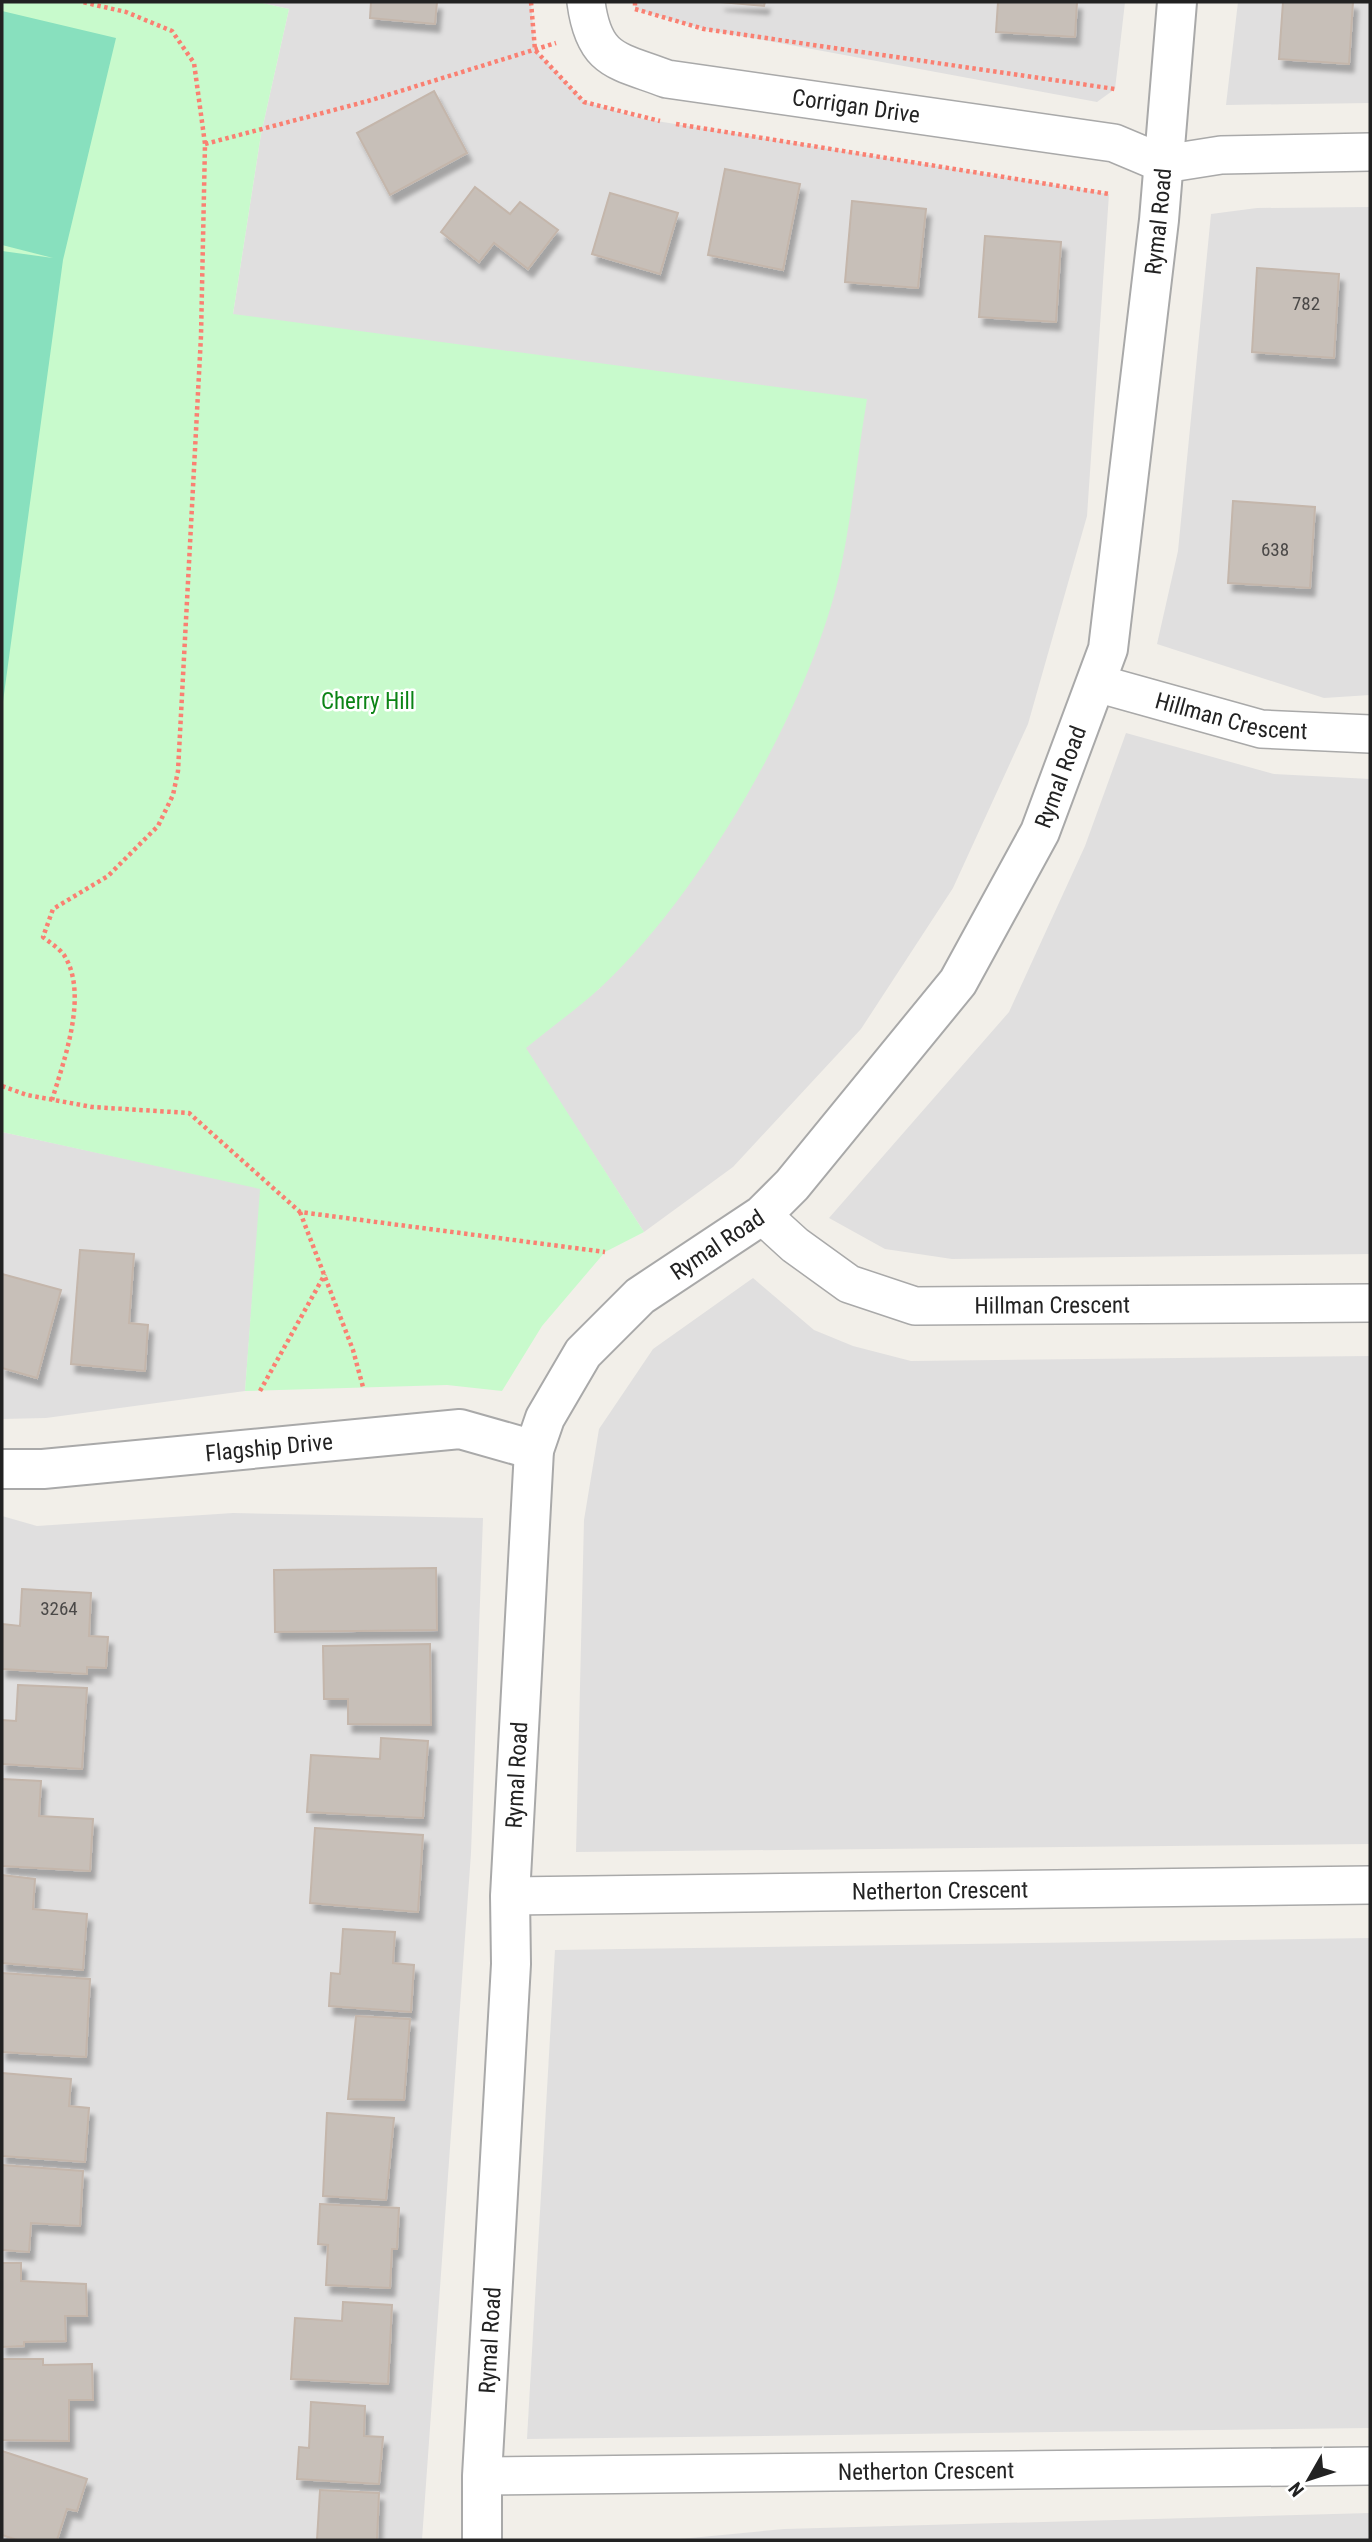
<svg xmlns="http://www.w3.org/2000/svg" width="1372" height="2542" viewBox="0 0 1372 2542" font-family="'Roboto Condensed',sans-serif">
<defs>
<filter id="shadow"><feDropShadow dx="4.5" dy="8" stdDeviation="2" flood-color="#0004"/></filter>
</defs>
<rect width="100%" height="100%" fill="#f2efe9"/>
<g fill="#e0dfdf">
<path d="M 258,2 L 531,2 L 535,50 L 585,102 L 644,119 L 1109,194 L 1087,516 L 1028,724 L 953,888 L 861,1029 L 733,1167 L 644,1232 L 525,1048 L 600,988 L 233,314 L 261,134 L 289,9 Z"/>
<path d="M 635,2 L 1125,2 L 1115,89 L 1097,102 L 704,29 L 635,9 Z"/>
<path d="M 1238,2 L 1370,2 L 1370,103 L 1226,105 Z"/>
<path d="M 1370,207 L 1370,695 L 1324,698 L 1157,644 L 1178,551 L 1211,214 L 1257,208 Z"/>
<path d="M 1126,733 L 1274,774 L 1370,779 L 1370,1254 L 952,1259 L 885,1249 L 829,1218 L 1009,1012 L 1085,846 Z"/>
<path d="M 2,1132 L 261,1188 L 245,1391 L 46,1418 L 2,1419 Z"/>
<path d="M 753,1278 L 814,1330 L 853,1346 L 911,1361 L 1370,1356 L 1370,1844 L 576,1852 L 584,1520 L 599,1429 L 653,1349 Z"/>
<path d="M 233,1513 L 483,1518 L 471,1853 L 422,2540 L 2,2540 L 2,1516 L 37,1526 Z"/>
<path d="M 1370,1938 L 1370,2428 L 527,2439 L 555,1950 Z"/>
<path d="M 1370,2513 L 1370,2540 L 670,2540 L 784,2529 Z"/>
</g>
<path fill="#c8facc" d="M 2,2 L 258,2 L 289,9 L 261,134 L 233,314 L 867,399 C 857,457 852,518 839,576 C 808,710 700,896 600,988 C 577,1009 550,1028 526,1048 L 644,1232 L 605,1252 L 542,1326 L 502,1391 L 447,1385 L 245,1391 L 260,1189 L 2,1132 Z"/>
<path fill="#88e0be" d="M 2,11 L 116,38 L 63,260 L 2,709 L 2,251 L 53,258 L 2,245 Z"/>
<g fill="#c7bfb8" stroke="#c4b6ab" stroke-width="2" filter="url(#shadow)">
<path d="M 371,2 L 437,2 L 435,24 L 370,18 Z"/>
<path d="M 720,2 L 765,2 L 764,6 Z"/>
<path d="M 998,2 L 1077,2 L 1075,37 L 996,32 Z"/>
<path d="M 1283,2 L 1353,2 L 1349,64 L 1279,59 Z"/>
<path d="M 434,91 L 467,153 L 390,195 L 357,133 Z"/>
<path d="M 725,169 L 800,184 L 783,270 L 708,255 Z"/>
<path d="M 475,187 L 510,214 L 520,202 L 558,230 L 528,269 L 494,243 L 479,262 L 441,232 Z"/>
<path d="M 610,193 L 678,213 L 660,274 L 592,254 Z"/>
<path d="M 852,201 L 926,209 L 918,288 L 845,282 Z"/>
<path d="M 985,236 L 1061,242 L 1056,322 L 979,317 Z"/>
<path d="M 1257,268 L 1339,274 L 1334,358 L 1252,352 Z"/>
<path d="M 1233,501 L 1315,507 L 1310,588 L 1228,583 Z"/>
<path d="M 80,1250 L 134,1254 L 129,1323 L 148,1325 L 145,1371 L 71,1364 Z"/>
<path d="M 2,1274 L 61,1290 L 37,1378 L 2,1368 Z"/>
<path d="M 436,1568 L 437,1630 L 275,1632 L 274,1570 Z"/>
<path d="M 22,1589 L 91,1593 L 89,1636 L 108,1637 L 106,1668 L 87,1667 L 87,1674 L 2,1669 L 3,1624 L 20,1626 Z"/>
<path d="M 430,1644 L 431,1725 L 348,1724 L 348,1699 L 324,1699 L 323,1646 Z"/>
<path d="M 18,1685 L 87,1688 L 82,1769 L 2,1764 L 2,1720 L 16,1721 Z"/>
<path d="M 381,1738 L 428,1741 L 423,1818 L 307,1812 L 311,1755 L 380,1759 Z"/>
<path d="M 2,1779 L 41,1781 L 39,1816 L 93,1819 L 90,1871 L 2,1866 Z"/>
<path d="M 315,1828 L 423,1835 L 418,1912 L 310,1903 Z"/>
<path d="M 2,1875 L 35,1879 L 33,1909 L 87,1914 L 83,1970 L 2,1963 Z"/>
<path d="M 343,1929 L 395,1932 L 393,1963 L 414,1965 L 411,2012 L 329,2006 L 331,1973 L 340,1974 Z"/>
<path d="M 2,1973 L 90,1979 L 86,2057 L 2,2052 Z"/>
<path d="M 356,2016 L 410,2019 L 404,2100 L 348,2099 Z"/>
<path d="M 2,2073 L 71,2079 L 69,2106 L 89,2108 L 85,2162 L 2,2156 Z"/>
<path d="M 327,2113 L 394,2118 L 386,2200 L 323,2196 Z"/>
<path d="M 2,2165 L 83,2171 L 80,2226 L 31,2223 L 29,2252 L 2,2250 Z"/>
<path d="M 320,2204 L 399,2208 L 397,2249 L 392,2249 L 390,2288 L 326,2285 L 328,2245 L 318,2244 Z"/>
<path d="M 2,2263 L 21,2263 L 21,2281 L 86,2284 L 87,2316 L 65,2316 L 66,2341 L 24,2342 L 24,2346 L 2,2347 Z"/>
<path d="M 343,2302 L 392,2305 L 388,2384 L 291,2379 L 295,2318 L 342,2321 Z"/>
<path d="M 2,2359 L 43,2359 L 43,2365 L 92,2364 L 93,2400 L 69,2400 L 69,2441 L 2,2440 Z"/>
<path d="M 311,2402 L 365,2406 L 364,2436 L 383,2437 L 379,2484 L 297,2479 L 299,2447 L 309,2448 Z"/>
<path d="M 2,2451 L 87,2479 L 77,2511 L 67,2509 L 57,2540 L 17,2540 L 2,2535 Z"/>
<path d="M 320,2490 L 379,2493 L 377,2540 L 317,2540 Z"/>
</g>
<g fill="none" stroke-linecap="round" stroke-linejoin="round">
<defs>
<g id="minor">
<path id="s1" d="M 586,2 C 594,62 617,60 667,79 L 1114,143 L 1164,164 L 1221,155 L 1370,152"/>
<path id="s2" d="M 1096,683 L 1261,729 L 1370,734"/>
<path id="s3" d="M 762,1215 L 795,1245 L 849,1284 L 915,1306 L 1370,1303"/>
<path id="s4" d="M 510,1896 L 1370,1885"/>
<path id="s5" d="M 482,2476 L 1370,2466"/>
</g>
<g id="tertiary">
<path id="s6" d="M 2,1469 L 43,1469 L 460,1429 L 534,1450"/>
<path id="s7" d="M 482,2540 L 482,2476 L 511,1964 L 510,1896 L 534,1450 L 545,1418 L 583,1353 L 640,1296 L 762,1215 L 792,1185 L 958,982 L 1040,832 L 1108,649 L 1159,220 L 1177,2"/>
</g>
</defs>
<use href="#minor" stroke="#a9a9a9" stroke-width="40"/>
<use href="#tertiary" stroke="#a9a9a9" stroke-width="42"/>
<g stroke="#fa8072" stroke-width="4.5" stroke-dasharray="3.5 3.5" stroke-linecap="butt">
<path d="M 531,2 L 535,50 L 584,102 L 660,121"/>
<path d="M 635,2 L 635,9 L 704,29 L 1115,89"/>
<path d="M 676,124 L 1109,194"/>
<path d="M 205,144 L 368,101 L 556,43"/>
<path d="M 2,1086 L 27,1095 L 92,1107 L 189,1113 L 300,1212 L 605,1252"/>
<path d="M 52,1100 C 64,1060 89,994 64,955 C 59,948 49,942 43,937 L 53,909 L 108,876 L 158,826 L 173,795 L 178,771 L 201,336 L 205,144 L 194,63 L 172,31 L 126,12 L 82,2"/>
<path d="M 300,1212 L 353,1350 L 363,1387"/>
<path d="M 260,1391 L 325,1274"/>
</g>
<use href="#minor" stroke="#fff" stroke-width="37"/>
<use href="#tertiary" stroke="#fff" stroke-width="38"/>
</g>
<g text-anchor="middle" stroke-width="5" stroke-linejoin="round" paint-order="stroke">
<g font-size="19" fill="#4b4948">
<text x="1306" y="310">782</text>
<text x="1275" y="556">638</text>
<text x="59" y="1615">3264</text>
</g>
<g font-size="23" fill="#222" stroke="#fff">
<text dy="8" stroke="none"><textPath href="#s1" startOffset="313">Corrigan Drive</textPath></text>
<text dy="8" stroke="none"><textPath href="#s7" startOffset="2529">Rymal Road</textPath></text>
<text dy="8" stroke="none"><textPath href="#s2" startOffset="140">Hillman Crescent</textPath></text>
<text dy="8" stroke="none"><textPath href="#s7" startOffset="1962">Rymal Road</textPath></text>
<text dy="8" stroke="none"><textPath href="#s7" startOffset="1374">Rymal Road</textPath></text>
<text dy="8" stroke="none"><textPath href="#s3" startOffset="318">Hillman Crescent</textPath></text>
<text dy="8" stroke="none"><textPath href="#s6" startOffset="268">Flagship Drive</textPath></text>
<text dy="8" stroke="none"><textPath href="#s7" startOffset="766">Rymal Road</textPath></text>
<text dy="8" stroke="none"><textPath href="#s4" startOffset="430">Netherton Crescent</textPath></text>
<text dy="8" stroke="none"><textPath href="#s7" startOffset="200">Rymal Road</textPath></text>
<text dy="8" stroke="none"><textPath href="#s5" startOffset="444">Netherton Crescent</textPath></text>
</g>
<g font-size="23" fill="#0c8416" stroke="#fff">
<text x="368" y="709">Cherry Hill</text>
</g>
</g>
<rect width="1372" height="2542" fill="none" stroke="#222222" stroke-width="7"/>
<g transform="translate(1309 2479) rotate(231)" stroke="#ffffff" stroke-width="5" paint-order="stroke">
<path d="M0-5L12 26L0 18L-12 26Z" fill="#222222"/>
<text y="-10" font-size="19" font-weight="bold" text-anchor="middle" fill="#222222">N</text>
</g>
</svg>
